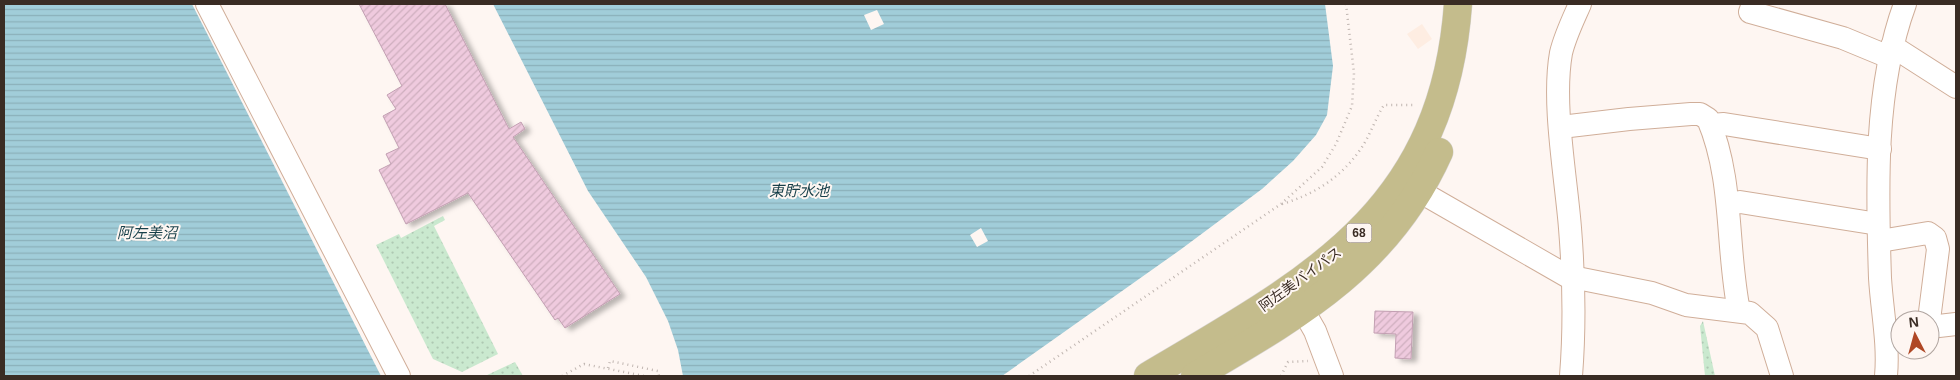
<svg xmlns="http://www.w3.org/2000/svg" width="1960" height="380" viewBox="0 0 1960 380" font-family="Helvetica,'Noto Sans JP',sans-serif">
<defs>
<pattern id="grass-dots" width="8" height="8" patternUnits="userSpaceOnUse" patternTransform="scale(1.25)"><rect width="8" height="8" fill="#cae9cf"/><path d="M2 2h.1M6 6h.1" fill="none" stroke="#aec8b2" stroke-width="1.8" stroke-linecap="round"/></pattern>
<pattern id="water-rules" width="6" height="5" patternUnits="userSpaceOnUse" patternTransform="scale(1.25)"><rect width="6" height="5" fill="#a1cdd9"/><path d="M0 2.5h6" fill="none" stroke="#8bb0ba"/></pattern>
<pattern id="building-hatch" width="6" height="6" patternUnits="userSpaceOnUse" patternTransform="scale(1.25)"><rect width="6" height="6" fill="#efcade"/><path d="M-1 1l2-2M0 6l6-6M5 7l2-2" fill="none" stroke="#ceaebe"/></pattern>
<filter id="shadow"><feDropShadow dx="5.5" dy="3" stdDeviation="2.5" flood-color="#0004"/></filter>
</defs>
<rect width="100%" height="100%" fill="#fef6f2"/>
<path fill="#feede2" d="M 1422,24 L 1432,39 L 1418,49 L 1407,34 Z"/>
<g fill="url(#grass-dots)">
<path d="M 443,216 L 445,220 L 434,226 L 498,354 L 462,372 L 433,359 L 376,245 L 399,234 L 401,238 Z"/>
<path d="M 1703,321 L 1715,376 L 1705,376 L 1700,326 Z"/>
<path d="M 515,362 L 523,376 L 485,376 Z"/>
</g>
<g fill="url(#water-rules)" fill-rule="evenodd">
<path d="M 4,4 L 192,4 L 381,376 L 4,376 Z"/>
<path d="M 493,4 L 1325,4 L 1333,66 L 1327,115 L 1316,135 L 1293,161 L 1262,189 L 1180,250 L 1002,376 L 683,376 L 678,350 L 668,321 L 646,277 L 588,191 ZM 877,10 L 884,24 L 871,30 L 864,15 ZM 981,228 L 988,241 L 977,247 L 970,235 Z"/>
</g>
<g fill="url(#building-hatch)" stroke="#c29fb2" filter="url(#shadow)">
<path d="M 359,4 L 445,4 L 509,129 L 521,122 L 525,129 L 513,137 L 620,294 L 565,328 L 558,318 L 555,320 L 468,193 L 406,224 L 379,170 L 391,164 L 386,154 L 399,148 L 383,116 L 396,109 L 387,95 L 402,86 Z"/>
<path d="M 1375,311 L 1413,312 L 1411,359 L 1395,358 L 1396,334 L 1374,333 Z"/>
</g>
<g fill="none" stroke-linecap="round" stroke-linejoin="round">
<defs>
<g id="minor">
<path d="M 207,4 L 399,376"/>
<path d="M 1753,4 L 1750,12 L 1843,38 L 1889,57"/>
<path d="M 1892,46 L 1956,87"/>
<path d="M 1711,125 L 1724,124 L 1880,149"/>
<path d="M 1561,127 L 1629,119 L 1691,114 L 1700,114 L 1708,119 C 1734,180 1726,247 1739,311"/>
<path d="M 1419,191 L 1567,276 L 1652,293 L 1686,305 L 1750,313 L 1767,328 L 1782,376"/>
<path d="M 1729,204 L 1740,202 L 1878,224"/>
<path d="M 1880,241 L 1928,233 L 1935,238 L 1938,249 L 1929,320"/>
<path d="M 1295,296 L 1315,331 L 1332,376"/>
<path d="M 1930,327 L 1956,324"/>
<path d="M 1571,376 C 1575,326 1574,278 1570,228 C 1566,177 1552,103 1561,53 C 1565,36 1573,20 1580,4"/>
<path d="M 1886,376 C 1889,344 1882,311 1880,278 C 1877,189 1874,88 1905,4"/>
</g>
<g id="major">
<path d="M 1148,376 C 1310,280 1443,213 1458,4"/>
<path d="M 1195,376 C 1297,316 1388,266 1439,152"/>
</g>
</defs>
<use href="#minor" stroke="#d0ae99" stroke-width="24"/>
<use href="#major" stroke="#d8d5d3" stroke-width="29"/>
<g stroke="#c0b6b1" stroke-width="2.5" stroke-dasharray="1 4" stroke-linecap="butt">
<path d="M 1282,204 C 1315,194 1340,178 1360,150 C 1370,136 1375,119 1384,105 L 1416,105"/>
<path d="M 608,368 L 610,361 L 658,371 L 659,376"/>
<path d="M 562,376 L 584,364 L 644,376"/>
<path d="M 1029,376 L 1281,204 L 1322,167 L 1336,144 L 1352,106 L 1354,73 L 1346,4"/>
<path d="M 1281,376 L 1288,362 L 1308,361"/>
</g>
<use href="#minor" stroke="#fff" stroke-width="22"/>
<use href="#major" stroke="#c4bc8c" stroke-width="28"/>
</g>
<g text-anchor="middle" stroke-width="4" stroke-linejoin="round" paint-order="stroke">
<rect fill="#fef6f2" stroke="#756962" stroke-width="1" x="1346.5" y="223.5" width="25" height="19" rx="4"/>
<g font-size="12" font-weight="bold" fill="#3a2c24">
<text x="1359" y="237">68</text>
</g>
<g font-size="14" fill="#3a2c24" stroke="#fef6f2">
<text transform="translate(1300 279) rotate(-36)" y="5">阿左美バイパス</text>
</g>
<g font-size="15" font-style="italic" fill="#173f49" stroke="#fef6f2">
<text x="799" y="196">東貯水池</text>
<text x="147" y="238">阿左美沼</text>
</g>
</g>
<rect width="1960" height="380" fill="none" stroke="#3a2c24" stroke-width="10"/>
<g transform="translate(1915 335) rotate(354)"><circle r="24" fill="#fef6f2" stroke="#b0a5a0"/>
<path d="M0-4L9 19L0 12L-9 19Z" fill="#af4725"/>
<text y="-8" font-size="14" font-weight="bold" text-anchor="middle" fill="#3a2c24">N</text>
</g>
</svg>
